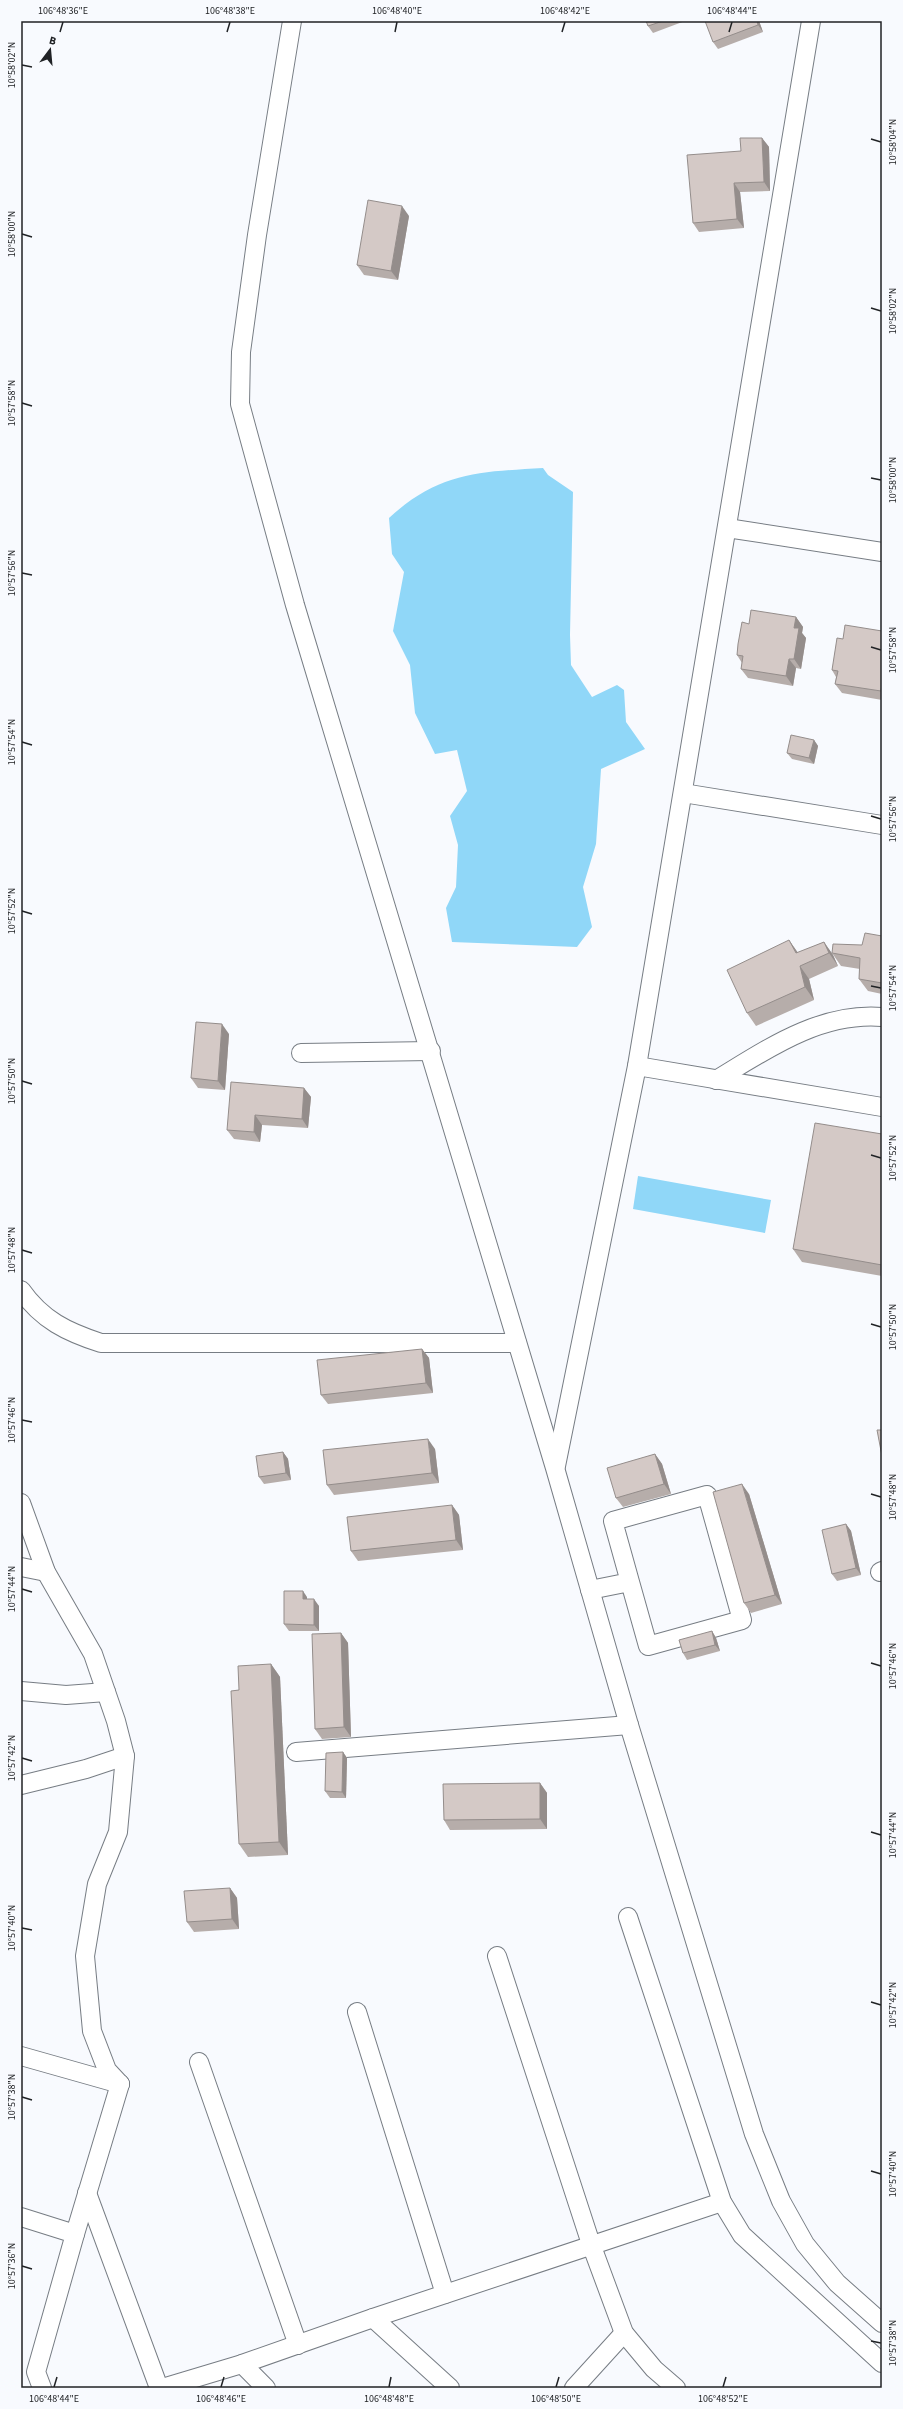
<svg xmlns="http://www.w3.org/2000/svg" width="903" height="2409" viewBox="0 0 903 2409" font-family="'Source Sans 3',sans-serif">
<rect width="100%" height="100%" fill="#f8fafe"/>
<g fill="#90d7f8">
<path d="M 543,468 L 548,475 L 573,492 L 570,635 L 571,665 L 592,697 L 617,685 L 624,690 L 626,722 L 645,749 L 601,769 L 596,844 L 583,887 L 592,927 L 577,947 L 452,942 L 446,908 L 456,887 L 458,845 L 450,816 L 467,791 L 457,750 L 435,754 L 415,713 L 410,665 L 393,631 L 404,572 L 392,554 L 389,518 C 439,472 479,472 543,468 Z"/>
<path d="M 638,1176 L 771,1200 L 765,1233 L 633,1209 Z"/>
</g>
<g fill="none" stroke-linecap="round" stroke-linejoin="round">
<defs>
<g id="minor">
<path d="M 292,21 L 257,235 L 241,352 L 240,404 L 295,605 L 555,1468 L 629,1725 L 754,2134 L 781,2201 L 805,2244 L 837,2283 L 882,2323"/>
<path d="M 727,528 L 882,552"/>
<path d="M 683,793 L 882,825"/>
<path d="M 301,1053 L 431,1051"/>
<path d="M 637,1066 L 882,1107"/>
<path d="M 716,1080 C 767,1049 820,1012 882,1017"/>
<path d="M 21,1290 C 42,1320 67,1332 101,1343 L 517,1343"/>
<path d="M 556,1466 L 637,1066 L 811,21"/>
<path d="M 21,1503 L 46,1572 L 93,1654 L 116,1721 L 125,1756 L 118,1832 L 97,1884 L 85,1956 L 92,2031 L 107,2070 L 120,2084"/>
<path d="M 21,1567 L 46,1572"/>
<path d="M 880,1572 L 882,1571"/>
<path d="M 590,1590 L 630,1582 L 648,1646 L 742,1620 L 707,1495 L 613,1521 L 630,1582"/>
<path d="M 21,1691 L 66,1695 L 106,1692"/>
<path d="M 296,1752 L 629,1725"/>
<path d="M 21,1785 L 86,1769 L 125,1756"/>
<path d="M 628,1917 L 722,2202 L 742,2235 L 882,2363"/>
<path d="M 497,1956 L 591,2244 L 624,2333 L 654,2369 L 676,2388"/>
<path d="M 357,2012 L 445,2294"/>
<path d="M 21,2056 L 120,2084"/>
<path d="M 199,2062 L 298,2345"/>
<path d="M 87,2193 L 159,2388"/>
<path d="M 21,2217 L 75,2234"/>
<path d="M 373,2318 L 450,2388"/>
<path d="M 242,2364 L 266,2388"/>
<path d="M 42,2388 L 36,2372 L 75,2234 L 120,2084"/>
<path d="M 162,2388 L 242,2364 L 373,2318 L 722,2202"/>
<path d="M 574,2388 L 624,2333"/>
</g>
</defs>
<use href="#minor" stroke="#777d84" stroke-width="20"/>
<use href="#minor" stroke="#fff" stroke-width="18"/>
</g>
<g fill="#b6adaa">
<path d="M 646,21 L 685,21 L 653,33 L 648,26 Z"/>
<path d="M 759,21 L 763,32 L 718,49 L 713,42 Z"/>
<path d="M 762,138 L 769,147 L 770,191 L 740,192 L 744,228 L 699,232 L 693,223 L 741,151 Z"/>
<path d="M 409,216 L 398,280 L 364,275 L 357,265 Z"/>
<path d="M 796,617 L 803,627 L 802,633 L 806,638 L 801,669 L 796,668 L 793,686 L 748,678 L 741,669 L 742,663 L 737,655 L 749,624 Z"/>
<path d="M 882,631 L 882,700 L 842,693 L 835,684 L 836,677 L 832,670 L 843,639 Z"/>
<path d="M 814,740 L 818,746 L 814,764 L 792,759 L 787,753 Z"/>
<path d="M 882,936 L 882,994 L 868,991 L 859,979 L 860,969 L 841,966 L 832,953 L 862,945 Z"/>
<path d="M 789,940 L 798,953 L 824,942 L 833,955 L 838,966 L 809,979 L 814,1000 L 756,1026 L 747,1013 Z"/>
<path d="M 229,1034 L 225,1090 L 198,1088 L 191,1078 Z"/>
<path d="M 304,1088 L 311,1097 L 308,1128 L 262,1125 L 260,1142 L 234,1139 L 227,1130 Z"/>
<path d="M 882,1134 L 882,1276 L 802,1262 L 793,1249 Z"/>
<path d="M 422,1349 L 429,1358 L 433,1393 L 328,1404 L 321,1395 Z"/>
<path d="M 435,1449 L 439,1483 L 334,1495 L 327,1485 Z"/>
<path d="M 283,1452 L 288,1459 L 291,1480 L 264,1484 L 259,1477 Z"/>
<path d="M 655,1454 L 662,1464 L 671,1494 L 623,1507 L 616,1498 Z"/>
<path d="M 749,1494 L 782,1604 L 751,1613 L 744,1603 Z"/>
<path d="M 452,1505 L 459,1515 L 463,1550 L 358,1561 L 351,1551 Z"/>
<path d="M 846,1524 L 851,1531 L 861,1575 L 837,1581 L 832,1574 Z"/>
<path d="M 307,1597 L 307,1599 L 319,1606 L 319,1631 L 289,1631 L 284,1624 Z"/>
<path d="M 712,1631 L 716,1638 L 720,1651 L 687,1660 L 683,1653 Z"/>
<path d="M 341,1633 L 348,1643 L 351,1737 L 322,1739 L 315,1729 Z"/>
<path d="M 271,1664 L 280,1677 L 288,1855 L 248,1857 L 239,1844 L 239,1690 Z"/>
<path d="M 343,1752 L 347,1758 L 346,1798 L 330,1798 L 325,1791 Z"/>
<path d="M 540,1783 L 547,1793 L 547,1829 L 450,1830 L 444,1820 Z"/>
<path d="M 230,1888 L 237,1898 L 239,1929 L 194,1932 L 187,1922 Z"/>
</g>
<g fill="#948d8b">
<path d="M 757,21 L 759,21 L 763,32 L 758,25 Z"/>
<path d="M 762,138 L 769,147 L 770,191 L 764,182 Z"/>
<path d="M 734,183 L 740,192 L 744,228 L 737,219 Z"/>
<path d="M 402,206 L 409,216 L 398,280 L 391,271 Z"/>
<path d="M 796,617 L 803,627 L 802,633 L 806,638 L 801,669 L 794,659 L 794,628 Z"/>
<path d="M 789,659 L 796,668 L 793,686 L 786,676 Z"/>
<path d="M 814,740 L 818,746 L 814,764 L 809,758 Z"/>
<path d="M 789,940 L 798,953 L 796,953 Z"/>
<path d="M 824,942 L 833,955 L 838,966 L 829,953 Z"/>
<path d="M 800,966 L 809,979 L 814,1000 L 805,987 Z"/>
<path d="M 222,1024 L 229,1034 L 225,1090 L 218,1081 Z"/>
<path d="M 304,1088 L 311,1097 L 308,1128 L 302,1119 Z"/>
<path d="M 255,1115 L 262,1125 L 260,1142 L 254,1132 Z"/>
<path d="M 422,1349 L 429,1358 L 433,1393 L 426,1383 Z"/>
<path d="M 428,1439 L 435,1449 L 439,1483 L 432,1473 Z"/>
<path d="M 283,1452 L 288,1459 L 291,1480 L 286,1473 Z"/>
<path d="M 655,1454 L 662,1464 L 671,1494 L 664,1484 Z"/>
<path d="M 742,1484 L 749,1494 L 782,1604 L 775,1595 Z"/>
<path d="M 452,1505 L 459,1515 L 463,1550 L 456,1540 Z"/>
<path d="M 846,1524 L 851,1531 L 861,1575 L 856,1568 Z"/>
<path d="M 303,1591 L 307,1597 L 307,1606 L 303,1599 Z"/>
<path d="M 314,1599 L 319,1606 L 319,1631 L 314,1625 Z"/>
<path d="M 712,1631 L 716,1638 L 720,1651 L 715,1645 Z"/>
<path d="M 341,1633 L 348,1643 L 351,1737 L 344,1727 Z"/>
<path d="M 271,1664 L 280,1677 L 288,1855 L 279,1842 Z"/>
<path d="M 343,1752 L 347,1758 L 346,1798 L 342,1792 Z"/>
<path d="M 540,1783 L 547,1793 L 547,1829 L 540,1819 Z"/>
<path d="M 230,1888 L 237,1898 L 239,1929 L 232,1919 Z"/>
</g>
<g fill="#d4c9c6" stroke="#948d8b">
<path d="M 646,21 L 663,21 L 648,26 Z"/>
<path d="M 705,21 L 757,21 L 758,25 L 713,42 Z"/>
<path d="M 740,138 L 762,138 L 764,182 L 734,183 L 737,219 L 693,223 L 687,155 L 741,151 Z"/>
<path d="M 368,200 L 402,206 L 391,271 L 357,265 Z"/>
<path d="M 751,610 L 796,617 L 794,628 L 799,628 L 794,659 L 789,659 L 786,676 L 741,669 L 743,656 L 737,655 L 738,644 L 742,622 L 749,624 Z"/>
<path d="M 845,625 L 882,631 L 882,684 L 881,691 L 835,684 L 838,671 L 832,670 L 837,638 L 843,639 Z"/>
<path d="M 791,735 L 814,740 L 809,758 L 787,753 Z"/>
<path d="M 865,933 L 882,936 L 882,983 L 859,979 L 860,958 L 832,953 L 833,944 L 862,945 Z"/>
<path d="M 789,940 L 796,953 L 824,942 L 829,953 L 800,966 L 805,987 L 747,1013 L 727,970 Z"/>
<path d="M 196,1022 L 222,1024 L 218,1081 L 191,1078 Z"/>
<path d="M 231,1082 L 304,1088 L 302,1119 L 255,1115 L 254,1132 L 227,1130 Z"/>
<path d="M 815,1123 L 882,1134 L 882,1265 L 793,1249 Z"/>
<path d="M 422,1349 L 426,1383 L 321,1395 L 317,1360 Z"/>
<path d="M 877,1430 L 882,1430 L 882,1456 Z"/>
<path d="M 428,1439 L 432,1473 L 327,1485 L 323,1450 Z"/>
<path d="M 283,1452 L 286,1473 L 259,1477 L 256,1456 Z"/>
<path d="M 655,1454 L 664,1484 L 616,1498 L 607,1468 Z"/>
<path d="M 742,1484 L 775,1595 L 744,1603 L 713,1492 Z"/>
<path d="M 452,1505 L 456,1540 L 351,1551 L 347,1517 Z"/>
<path d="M 846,1524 L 856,1568 L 832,1574 L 822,1530 Z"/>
<path d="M 284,1591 L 303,1591 L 303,1599 L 314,1599 L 314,1625 L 284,1624 Z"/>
<path d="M 712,1631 L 715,1645 L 683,1653 L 679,1640 Z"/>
<path d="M 341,1633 L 344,1727 L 315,1729 L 312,1634 Z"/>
<path d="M 271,1664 L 279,1842 L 239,1844 L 231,1691 L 239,1690 L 238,1666 Z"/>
<path d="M 343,1752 L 342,1792 L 325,1791 L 326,1753 Z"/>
<path d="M 540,1783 L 540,1819 L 444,1820 L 443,1784 Z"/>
<path d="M 230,1888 L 232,1919 L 187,1922 L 184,1891 Z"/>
</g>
<path fill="none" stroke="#202225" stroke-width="1.5" d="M 60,32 L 63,22M 227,32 L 230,22M 395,32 L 397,22M 562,32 L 565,22M 729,32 L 732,22M 22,65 L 32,67M 871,139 L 881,142M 22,234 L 32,237M 871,308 L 881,311M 22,403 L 32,406M 871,478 L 881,480M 22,573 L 32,575M 871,647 L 881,650M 22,742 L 32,745M 871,816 L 881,819M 22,911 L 32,914M 871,986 L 881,988M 22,1081 L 32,1084M 871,1155 L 881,1158M 22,1250 L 32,1253M 871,1324 L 881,1327M 22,1420 L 32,1422M 871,1494 L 881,1497M 22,1589 L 32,1592M 871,1663 L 881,1666M 22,1758 L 32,1761M 871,1832 L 881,1835M 22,1928 L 32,1930M 871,2002 L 881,2005M 22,2097 L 32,2100M 871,2171 L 881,2174M 22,2266 L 32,2269M 871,2341 L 881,2343M 54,2387 L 57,2377M 221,2387 L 224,2377M 389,2387 L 391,2377M 556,2387 L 559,2377M 723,2387 L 726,2377"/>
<rect width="903" height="2409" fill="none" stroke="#f8fafe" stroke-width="44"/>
<g transform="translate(50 50) rotate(16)" stroke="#f8fafe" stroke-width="3" paint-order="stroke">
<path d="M0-3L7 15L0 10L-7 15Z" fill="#202225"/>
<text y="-6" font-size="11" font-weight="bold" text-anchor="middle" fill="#202225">B</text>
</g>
<rect x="22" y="22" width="859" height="2365" fill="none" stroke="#202225" stroke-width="1.5"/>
<g font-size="10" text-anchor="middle" fill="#202225">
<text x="63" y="14">106°48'36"E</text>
<text x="230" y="14">106°48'38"E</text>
<text x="397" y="14">106°48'40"E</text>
<text x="565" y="14">106°48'42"E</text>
<text x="732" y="14">106°48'44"E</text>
<text transform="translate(11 65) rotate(-90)" y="4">10°58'02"N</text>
<text transform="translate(892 142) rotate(-90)" y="4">10°58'04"N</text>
<text transform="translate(11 234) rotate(-90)" y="4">10°58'00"N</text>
<text transform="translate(892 311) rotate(-90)" y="4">10°58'02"N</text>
<text transform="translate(11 403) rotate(-90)" y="4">10°57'58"N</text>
<text transform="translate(892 480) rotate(-90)" y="4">10°58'00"N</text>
<text transform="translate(11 573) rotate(-90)" y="4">10°57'56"N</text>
<text transform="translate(892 650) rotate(-90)" y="4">10°57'58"N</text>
<text transform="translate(11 742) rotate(-90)" y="4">10°57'54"N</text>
<text transform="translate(892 819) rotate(-90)" y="4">10°57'56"N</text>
<text transform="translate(11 911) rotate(-90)" y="4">10°57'52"N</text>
<text transform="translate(892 988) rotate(-90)" y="4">10°57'54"N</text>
<text transform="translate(11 1081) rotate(-90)" y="4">10°57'50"N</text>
<text transform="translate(892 1158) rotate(-90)" y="4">10°57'52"N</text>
<text transform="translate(11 1250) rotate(-90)" y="4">10°57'48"N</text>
<text transform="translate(892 1327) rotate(-90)" y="4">10°57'50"N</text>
<text transform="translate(11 1420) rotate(-90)" y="4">10°57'46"N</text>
<text transform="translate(892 1497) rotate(-90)" y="4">10°57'48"N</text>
<text transform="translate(11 1589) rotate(-90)" y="4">10°57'44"N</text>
<text transform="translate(892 1666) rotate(-90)" y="4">10°57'46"N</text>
<text transform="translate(11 1758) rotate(-90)" y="4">10°57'42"N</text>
<text transform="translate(892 1835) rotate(-90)" y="4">10°57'44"N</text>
<text transform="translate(11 1928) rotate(-90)" y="4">10°57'40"N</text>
<text transform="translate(892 2005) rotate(-90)" y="4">10°57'42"N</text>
<text transform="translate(11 2097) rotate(-90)" y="4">10°57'38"N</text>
<text transform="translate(892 2174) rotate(-90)" y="4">10°57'40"N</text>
<text transform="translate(11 2266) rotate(-90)" y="4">10°57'36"N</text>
<text transform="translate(892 2343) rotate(-90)" y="4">10°57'38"N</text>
<text x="54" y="2402">106°48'44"E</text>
<text x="221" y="2402">106°48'46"E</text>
<text x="389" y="2402">106°48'48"E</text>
<text x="556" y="2402">106°48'50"E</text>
<text x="723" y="2402">106°48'52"E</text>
</g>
</svg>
